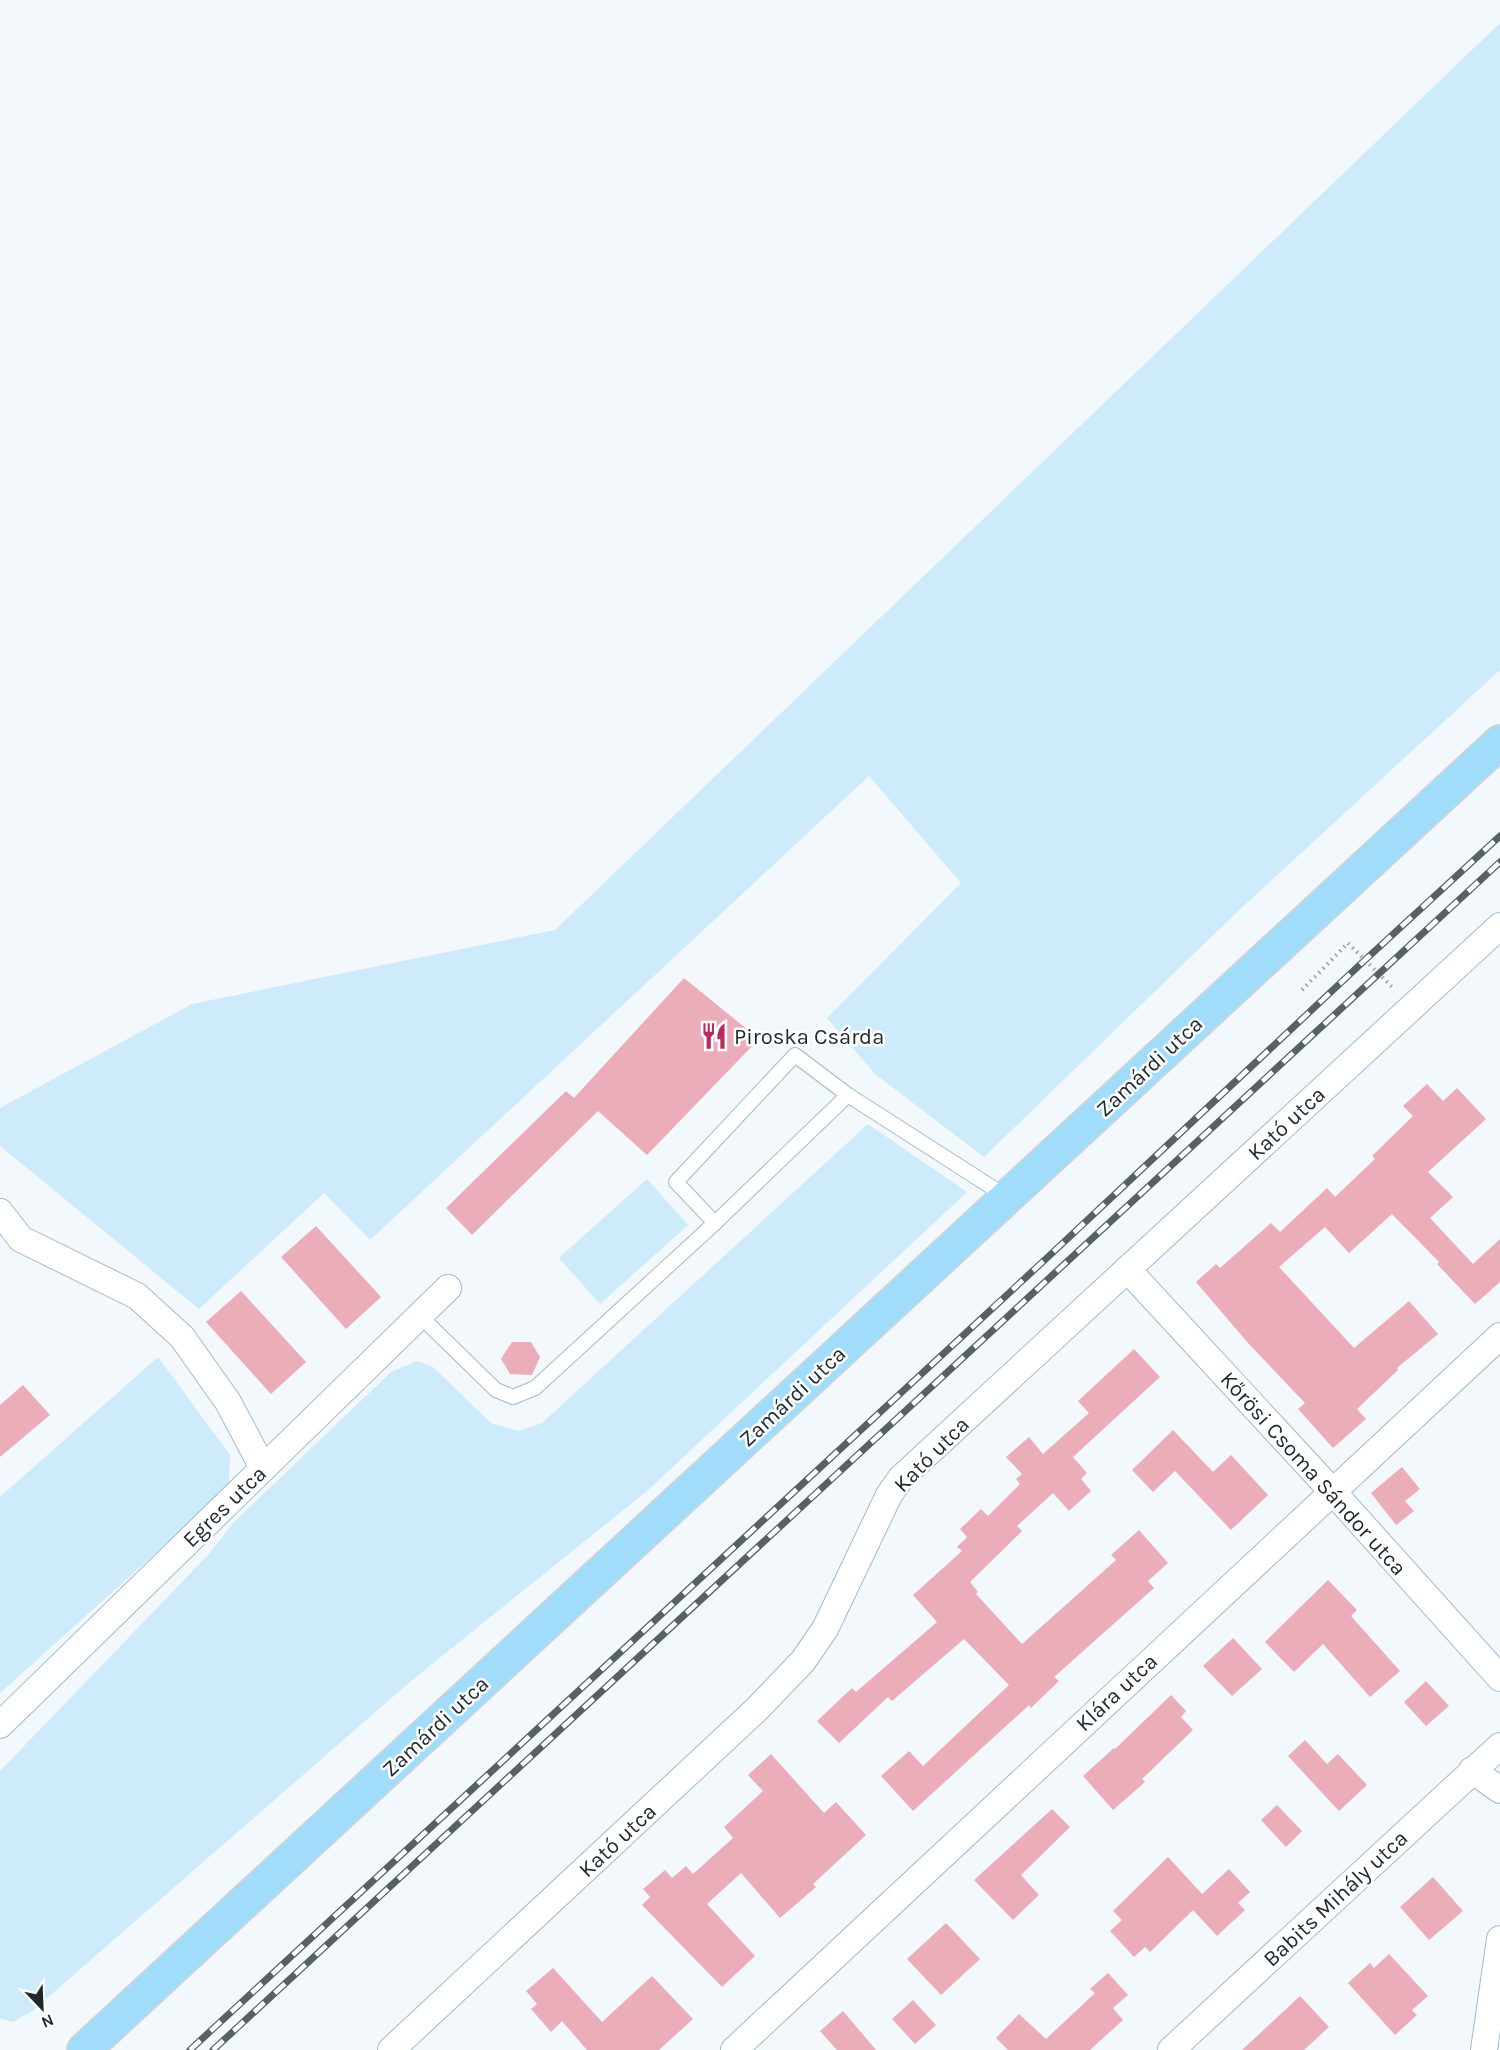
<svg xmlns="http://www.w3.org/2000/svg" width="1500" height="2050" viewBox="0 0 1500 2050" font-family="Karla,sans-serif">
<rect width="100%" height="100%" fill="#f2f8fb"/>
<g fill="#ceebfc">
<path d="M 1500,23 L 1500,670 L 1237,912 L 984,1157 L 875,1074 L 827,1018 L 961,883 L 869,776 L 370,1240 L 324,1193 L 199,1309 L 0,1146 L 0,1108 L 192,1004 L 555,930 Z"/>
<path d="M 868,1124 L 967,1192 L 647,1491 L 411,1681 L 31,2012 L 12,2022 L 0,2018 L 0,1771 L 209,1554 L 234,1522 L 391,1372 L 417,1361 L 433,1367 L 491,1423 L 518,1431 L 542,1423 Z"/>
<path d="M 647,1179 L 688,1225 L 600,1304 L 559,1258 Z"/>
<path d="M 158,1357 L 230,1455 L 229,1487 L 0,1693 L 0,1497 Z"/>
</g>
<g fill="#ecadbb">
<path d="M 684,978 L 759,1039 L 647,1155 L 598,1111 L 472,1235 L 446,1208 L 566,1091 L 574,1098 Z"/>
<path d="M 1427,1084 L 1443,1101 L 1457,1088 L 1486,1119 L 1428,1172 L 1453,1197 L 1430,1218 L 1473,1264 L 1500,1239 L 1500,1282 L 1475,1304 L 1437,1264 L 1439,1262 L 1392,1214 L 1349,1253 L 1325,1227 L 1279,1267 L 1354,1348 L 1409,1301 L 1438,1334 L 1397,1368 L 1398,1370 L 1357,1409 L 1366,1419 L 1333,1448 L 1298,1409 L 1305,1403 L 1248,1343 L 1196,1282 L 1216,1264 L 1220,1268 L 1271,1223 L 1280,1232 L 1327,1188 L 1335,1197 L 1375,1159 L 1372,1156 L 1413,1116 L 1403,1106 Z"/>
<path d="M 316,1226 L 381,1297 L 346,1329 L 281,1257 Z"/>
<path d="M 241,1291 L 306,1362 L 271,1394 L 206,1322 Z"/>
<path d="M 512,1342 L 531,1342 L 540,1357 L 532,1375 L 510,1374 L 501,1359 Z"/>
<path d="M 1134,1349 L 1160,1377 L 1073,1457 L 1087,1473 L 1081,1479 L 1091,1491 L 1069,1511 L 1053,1493 L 1017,1526 L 1022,1531 L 970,1582 L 978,1592 L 976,1594 L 1022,1644 L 1116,1560 L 1111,1555 L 1139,1530 L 1168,1563 L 1148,1581 L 1154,1588 L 1054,1677 L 1059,1681 L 1031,1708 L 1029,1705 L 913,1811 L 881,1776 L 909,1751 L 923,1766 L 1009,1685 L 964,1639 L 892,1701 L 888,1697 L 839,1743 L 817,1721 L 852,1688 L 856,1692 L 937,1622 L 913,1595 L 962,1551 L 957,1547 L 967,1537 L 960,1529 L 981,1509 L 988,1516 L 1020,1484 L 1016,1479 L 1022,1474 L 1006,1457 L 1029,1437 L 1043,1454 L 1089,1413 L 1078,1401 Z"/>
<path d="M 23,1385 L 50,1415 L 0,1457 L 0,1405 Z"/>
<path d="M 1173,1430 L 1213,1472 L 1231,1455 L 1268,1495 L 1231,1530 L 1175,1471 L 1153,1492 L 1132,1470 Z"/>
<path d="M 1402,1467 L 1420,1489 L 1405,1501 L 1414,1511 L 1396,1525 L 1371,1493 Z"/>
<path d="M 1328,1580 L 1357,1610 L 1351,1616 L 1400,1671 L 1370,1697 L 1323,1644 L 1294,1672 L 1265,1642 Z"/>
<path d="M 1233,1638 L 1262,1669 L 1232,1696 L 1203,1666 Z"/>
<path d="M 1426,1681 L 1449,1706 L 1426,1726 L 1404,1702 Z"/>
<path d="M 1171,1695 L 1186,1711 L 1181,1717 L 1193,1730 L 1142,1779 L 1145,1782 L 1113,1810 L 1083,1776 L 1114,1748 L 1115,1749 Z"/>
<path d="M 1305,1740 L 1327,1764 L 1338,1754 L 1367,1785 L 1339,1811 L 1288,1756 Z"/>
<path d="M 771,1754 L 824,1813 L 836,1802 L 866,1835 L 813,1884 L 816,1887 L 780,1918 L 741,1873 L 707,1904 L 755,1956 L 722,1987 L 642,1905 L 650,1897 L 643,1889 L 665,1870 L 672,1878 L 686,1866 L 693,1874 L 733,1838 L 724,1827 L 763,1791 L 748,1775 Z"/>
<path d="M 1277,1805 L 1302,1831 L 1286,1847 L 1261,1820 Z"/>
<path d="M 1052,1809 L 1070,1827 L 1021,1875 L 1039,1895 L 1013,1920 L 974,1880 Z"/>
<path d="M 1168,1857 L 1202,1894 L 1229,1869 L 1250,1892 L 1238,1903 L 1245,1910 L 1217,1936 L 1193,1910 L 1150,1952 L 1145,1947 L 1134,1957 L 1110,1931 L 1122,1920 L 1113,1911 Z"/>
<path d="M 1433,1877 L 1463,1911 L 1429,1940 L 1400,1907 Z"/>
<path d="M 946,1923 L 980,1959 L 941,1995 L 907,1959 Z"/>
<path d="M 1389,1954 L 1428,1996 L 1412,2010 L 1417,2015 L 1395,2035 L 1348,1983 L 1370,1963 L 1374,1968 Z"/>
<path d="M 553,1968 L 602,2022 L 652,1976 L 693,2019 L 659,2050 L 587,2050 L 562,2021 L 551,2032 L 531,2009 L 537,2004 L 526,1991 Z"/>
<path d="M 1108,1973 L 1128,1995 L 1113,2008 L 1123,2020 L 1090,2050 L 1008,2050 L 996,2038 L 1019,2014 L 1046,2039 L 1095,1993 L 1090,1989 Z"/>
<path d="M 1300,1996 L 1329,2027 L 1304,2050 L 1242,2050 Z"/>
<path d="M 913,2000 L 936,2025 L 915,2044 L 892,2019 Z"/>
<path d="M 843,2011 L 876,2050 L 837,2050 L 820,2031 Z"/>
</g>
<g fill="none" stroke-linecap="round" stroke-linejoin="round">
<defs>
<g id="service">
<path d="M 848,1095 L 715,1223 L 676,1182 L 795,1055 L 848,1095 L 1007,1197"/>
<path d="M 420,1316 L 496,1390 L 513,1397 L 535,1388 L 715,1223"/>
</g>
<g id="minor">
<path d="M 0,1212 L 21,1239 L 137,1296 L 182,1337 L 228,1402 L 263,1468"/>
<path d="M 1127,1269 L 1332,1491 L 1500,1678"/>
<path d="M 0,1725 L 448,1288"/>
<path d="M 1472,1770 L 1500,1790"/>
<path d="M 391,2050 L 757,1709 L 803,1661 L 825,1629 L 889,1495 L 901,1478 L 1500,926"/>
<path d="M 734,2050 L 1500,1336"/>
<path d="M 1171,2050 L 1500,1746"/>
<path d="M 1484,2050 L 1500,1939"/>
</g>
<path id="primary" d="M 84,2050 L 1500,742"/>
</defs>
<use href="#service" stroke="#a0bbca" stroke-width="16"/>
<use href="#minor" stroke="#a0bbca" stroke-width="28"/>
<use href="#primary" stroke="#d2d4d5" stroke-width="36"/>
<path stroke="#959da2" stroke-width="4" stroke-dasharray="1.5 4.5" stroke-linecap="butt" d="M 1302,990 L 1348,943 L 1394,989"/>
<use href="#service" stroke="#fff" stroke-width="14"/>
<use href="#minor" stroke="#fff" stroke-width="26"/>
<use href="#primary" stroke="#a1ddfb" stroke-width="33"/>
<defs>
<g id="rail">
<path d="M 190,2050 L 1049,1256 L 1365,960 L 1500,836"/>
<path d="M 213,2050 L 1500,862"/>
</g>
</defs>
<use href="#rail" stroke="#566065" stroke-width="7"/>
<use href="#rail" stroke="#fff" stroke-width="4.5" stroke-dasharray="14" stroke-linecap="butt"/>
</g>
<defs>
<symbol id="restaurant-bare" viewBox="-9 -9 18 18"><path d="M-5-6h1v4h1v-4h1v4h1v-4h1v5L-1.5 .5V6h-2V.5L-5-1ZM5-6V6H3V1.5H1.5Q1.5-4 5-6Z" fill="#b92c5f" stroke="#fff" stroke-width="2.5" paint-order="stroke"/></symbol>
</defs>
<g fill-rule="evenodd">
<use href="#restaurant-bare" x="695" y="1017" width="38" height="38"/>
</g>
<g text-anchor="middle" stroke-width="5" stroke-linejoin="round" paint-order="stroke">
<g font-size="22" fill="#1e292f" stroke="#fff" text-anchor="start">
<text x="734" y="1044">Piroska Csárda</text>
</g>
<g font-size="22" fill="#1e292f" stroke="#fff">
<text transform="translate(1149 1066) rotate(-43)" y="8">Zamárdi utca</text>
<text transform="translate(1286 1123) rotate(-43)" y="8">Kató utca</text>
<text transform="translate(792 1396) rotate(-43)" y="8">Zamárdi utca</text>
<text transform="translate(931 1454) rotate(-45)" y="8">Kató utca</text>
<text transform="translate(1314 1473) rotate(48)" y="8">Kőrösi Csoma Sándor utca</text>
<text transform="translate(224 1506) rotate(-44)" y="8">Egres utca</text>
<text transform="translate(1116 1692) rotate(-43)" y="8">Klára utca</text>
<text transform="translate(435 1726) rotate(-43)" y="8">Zamárdi utca</text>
<text transform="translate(617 1840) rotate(-43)" y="8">Kató utca</text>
<text transform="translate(1335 1898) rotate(-43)" y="8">Babits Mihály utca</text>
</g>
</g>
<g transform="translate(42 2008) rotate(157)" stroke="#ffffff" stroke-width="4.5" paint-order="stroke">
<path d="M0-4.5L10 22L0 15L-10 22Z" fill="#1e292f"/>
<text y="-9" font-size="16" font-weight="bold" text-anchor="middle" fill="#1e292f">N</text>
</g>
</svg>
